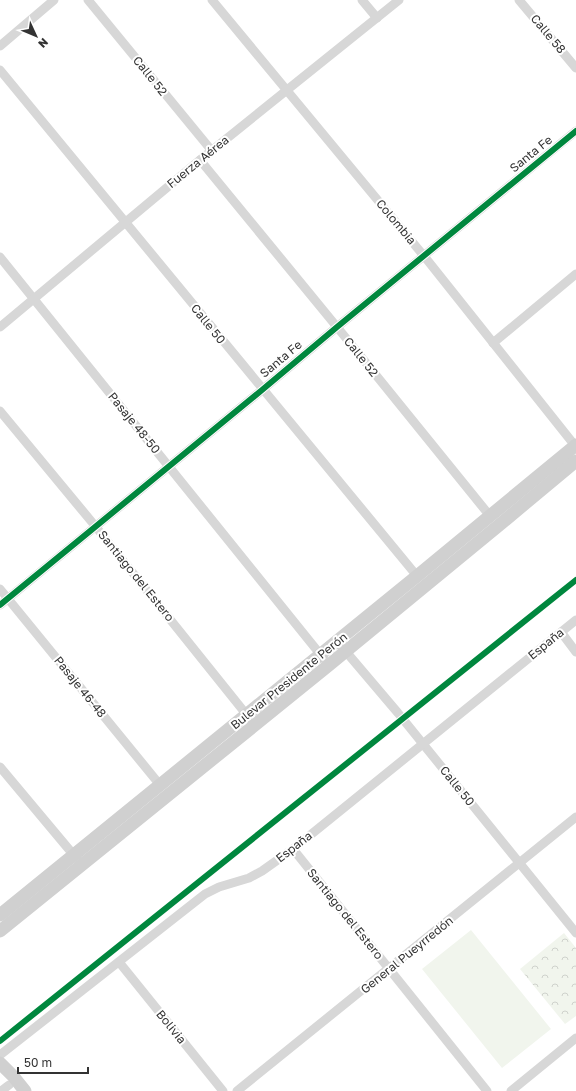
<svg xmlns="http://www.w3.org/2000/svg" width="576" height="1091" viewBox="0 0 576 1091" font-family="'Golos Text',sans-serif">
<defs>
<pattern id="park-crowns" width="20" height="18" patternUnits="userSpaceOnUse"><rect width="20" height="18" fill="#f1f5ed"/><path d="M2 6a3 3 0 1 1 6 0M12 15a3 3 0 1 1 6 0" fill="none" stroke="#cfd2cc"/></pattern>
</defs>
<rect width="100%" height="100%" fill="#fff"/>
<path fill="url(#park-crowns)" d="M 564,933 L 576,948 L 576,1016 L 565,1024 L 520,969 Z"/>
<path fill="#f1f5ed" d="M 471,930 L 551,1029 L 502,1068 L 422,969 Z"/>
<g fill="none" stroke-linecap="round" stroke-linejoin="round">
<g stroke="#d7d7d7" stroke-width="9">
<path d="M 88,0 L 212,151"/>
<path d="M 212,0 L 424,256 L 576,447"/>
<path d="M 362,0 L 377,18"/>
<path d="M 519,0 L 576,68"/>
<path d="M 0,46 L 54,0"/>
<path d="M 0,70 L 417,576"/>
<path d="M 200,160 L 337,327 L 490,516"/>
<path d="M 0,257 L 324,659"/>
<path d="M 0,327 L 200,160 L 399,0"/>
<path d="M 493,343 L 576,274"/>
<path d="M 0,411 L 96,527 L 250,719"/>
<path d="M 0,589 L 160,785"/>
<path d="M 0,605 L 262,390 L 337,327 L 576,131"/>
<path d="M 561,632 L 576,652"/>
<path d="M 342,647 L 398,713 L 576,933"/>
<path d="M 0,767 L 77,859"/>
<path d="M 293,849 L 487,1091"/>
<path d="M 119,962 L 223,1091"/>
<path d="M 0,1055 L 205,894 L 219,887 L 249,878 L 262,871 L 293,849 L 576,620"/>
<path d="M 1,1091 L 9,1085"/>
<path d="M 237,1091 L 576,817"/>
<path d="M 511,1091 L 576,1038"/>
</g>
<g stroke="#d0d0d0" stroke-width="13">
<path d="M 0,915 L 417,576 L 576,445"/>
<path d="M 0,931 L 329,665 L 498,526 L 576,461"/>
<path d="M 0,1063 L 13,1076 L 25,1091"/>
</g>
<defs>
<g id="cycleway">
<path d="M 0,605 L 262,390 L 337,327 L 576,131"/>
<path d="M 0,1041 L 576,580"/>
</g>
</defs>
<use href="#cycleway" stroke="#fff" stroke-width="8"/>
<use href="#cycleway" stroke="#00873e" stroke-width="6"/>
</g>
<g text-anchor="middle" stroke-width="4" stroke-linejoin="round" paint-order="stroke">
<g font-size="12" fill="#333" stroke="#fff">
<text transform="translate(548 34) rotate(50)" y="4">Calle 58</text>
<text transform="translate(150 76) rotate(51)" y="4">Calle 52</text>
<text transform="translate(531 154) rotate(-39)" y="4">Santa Fe</text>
<text transform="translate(198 162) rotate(-39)" y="4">Fuerza Aérea</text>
<text transform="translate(396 222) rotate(50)" y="4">Colombia</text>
<text transform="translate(208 324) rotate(51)" y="4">Calle 50</text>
<text transform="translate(361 357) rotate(51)" y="4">Calle 52</text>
<text transform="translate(281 359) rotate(-40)" y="4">Santa Fe</text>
<text transform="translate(134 423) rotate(51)" y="4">Pasaje 48-50</text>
<text transform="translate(136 576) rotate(51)" y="4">Santiago del Estero</text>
<text transform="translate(546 644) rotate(-39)" y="4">España</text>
<text transform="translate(289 681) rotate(-39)" y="4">Bulevar Presidente Perón</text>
<text transform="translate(80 687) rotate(51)" y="4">Pasaje 46-48</text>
<text transform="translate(457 786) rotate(51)" y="4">Calle 50</text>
<text transform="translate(294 847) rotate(-38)" y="4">España</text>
<text transform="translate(345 914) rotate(51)" y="4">Santiago del Estero</text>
<text transform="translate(407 955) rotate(-39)" y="4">General Pueyrredón</text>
<text transform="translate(171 1027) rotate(51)" y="4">Bolivia</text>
</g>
</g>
<g transform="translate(36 36) rotate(134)" stroke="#ffffff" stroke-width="3" paint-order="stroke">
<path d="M0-3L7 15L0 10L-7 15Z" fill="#333333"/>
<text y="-6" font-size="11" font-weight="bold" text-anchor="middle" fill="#333333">N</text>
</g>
<path d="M18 1067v6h70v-6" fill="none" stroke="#333333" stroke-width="2"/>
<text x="24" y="1067" font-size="12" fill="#333333" stroke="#ffffff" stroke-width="3" paint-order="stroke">50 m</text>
</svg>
